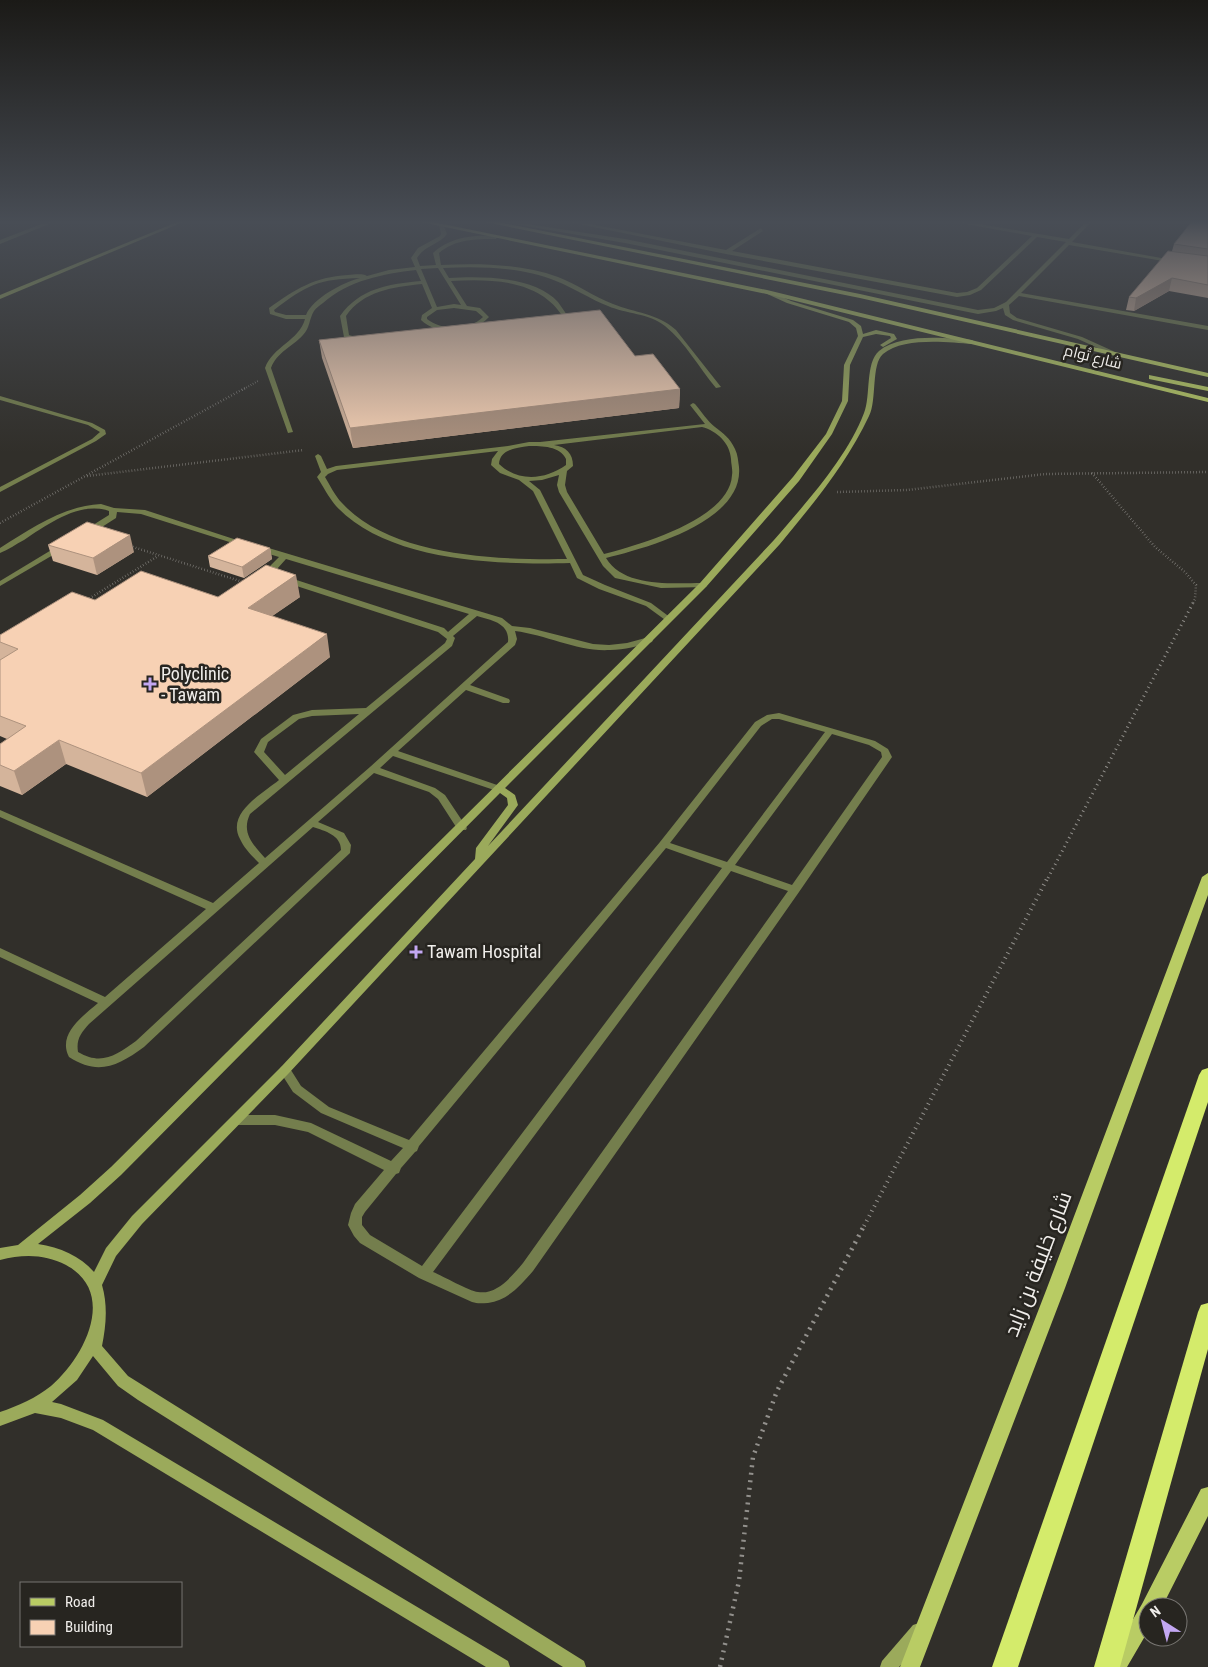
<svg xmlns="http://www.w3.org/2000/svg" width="1208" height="1667" viewBox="0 0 1208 1667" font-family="'Roboto Condensed',Cairo,sans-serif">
<rect width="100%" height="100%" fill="#312f2a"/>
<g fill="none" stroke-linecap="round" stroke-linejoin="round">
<path stroke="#92908c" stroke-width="2" stroke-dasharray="0.5 2" stroke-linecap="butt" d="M 242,390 L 258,381"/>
<g stroke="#92908c" stroke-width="2.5" stroke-dasharray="0.5 2.5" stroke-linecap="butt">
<path d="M 1092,473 L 1155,547 L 1185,572 L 1196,585 L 1195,599 L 1192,605"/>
<path d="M 87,476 L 304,450"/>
<path d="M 837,492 L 907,490 L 1045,474 L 1208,472"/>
<path d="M 0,523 L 245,388"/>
<path d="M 130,546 L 243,582"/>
<path d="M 87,600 L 158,556"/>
</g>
<path stroke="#92908c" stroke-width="3" stroke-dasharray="1 4" stroke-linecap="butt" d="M 1048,878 L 1193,603"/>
<path stroke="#92908c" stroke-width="4" stroke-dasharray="1 4.5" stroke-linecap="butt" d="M 864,1226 L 1048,877"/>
<path stroke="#92908c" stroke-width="4.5" stroke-dasharray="2 5.5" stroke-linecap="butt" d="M 720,1667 L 739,1581 L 753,1457 L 777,1391 L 865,1224"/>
<g fill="#747e4d" fill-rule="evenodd">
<path d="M 52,220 L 59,220 L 0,244 L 0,240 Z"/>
<path d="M 439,224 L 443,224 L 447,234 C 439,245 425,245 417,258 L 420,266 L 436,265 L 433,253 C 449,237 476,234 498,236 L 496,239 C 476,239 455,239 439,253 L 441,265 C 480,263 522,264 558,277 C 577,284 594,297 613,304 C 635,313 657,313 676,330 L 721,387 L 716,388 C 699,368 686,343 665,326 C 649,313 626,314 608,306 C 590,299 574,288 556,281 C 521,267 480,266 443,268 L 449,278 C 481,276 535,276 558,302 C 561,306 564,311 567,315 L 566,316 L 552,319 L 552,317 L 561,314 C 537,279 489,279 451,281 L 467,306 L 480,308 L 489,317 C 473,335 438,336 421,320 L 422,315 L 432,308 L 422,284 C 393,287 363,291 346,316 L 349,335 L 363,339 L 360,341 L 344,337 L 340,316 C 360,288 389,284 421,281 L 416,270 C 383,274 349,280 323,303 C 320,305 316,308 314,311 C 309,319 310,328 303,335 C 292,347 277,352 271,368 L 293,432 L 288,433 L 265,368 C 273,346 299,341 305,319 L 286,319 L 270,314 L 269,308 C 296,289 314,277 348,275 C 354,275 361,273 367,276 L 389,270 L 415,267 L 411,258 L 418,248 L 440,236 L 441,234 ZM 438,268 L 461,305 L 454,304 L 437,307 L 421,269 ZM 360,278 C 342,283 313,298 306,315 L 286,315 L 275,312 L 274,310 C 307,285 318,279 360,278 ZM 454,308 L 476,311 L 483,317 C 469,331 442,331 427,319 L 427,317 L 437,310 Z"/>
<path d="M 0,396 L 92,423 L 105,430 L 106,434 L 96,441 L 0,492 L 0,487 L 92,439 L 100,432 L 88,425 L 0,400 Z"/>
<path d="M 693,403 L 695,404 C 701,411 708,422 715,427 C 723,433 730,438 735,449 C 738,455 738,461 739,467 C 744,522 646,548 606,558 C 624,588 673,583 703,583 L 707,585 L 706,587 L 661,588 L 615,578 L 603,566 L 559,492 L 557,485 L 559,475 L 542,480 L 529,481 L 540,490 L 583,575 L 605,585 L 651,603 L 671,618 L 671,622 L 668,622 L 646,606 L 599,589 L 577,578 L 570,563 C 498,565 388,562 336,506 C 329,498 323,486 317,477 L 321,472 L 315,456 L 318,454 L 321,456 L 327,469 L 336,466 L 508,446 L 529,442 L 540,442 L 705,424 L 690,405 ZM 702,427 C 717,431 730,443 731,459 C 731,464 733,470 732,475 C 730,519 639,545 604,554 L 567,492 L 565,485 L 567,471 L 573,466 C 573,453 566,447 554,445 ZM 529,446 C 542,446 560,446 566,459 L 566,465 C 545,480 518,482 499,464 C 500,449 516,448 529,446 ZM 498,451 L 492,459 L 491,465 L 500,473 L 519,480 L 533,491 L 567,559 C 499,560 391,557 342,503 C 335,496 330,485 325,477 L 328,474 L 337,470 Z"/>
<path d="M 101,504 L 114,508 L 145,510 L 249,544 L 245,546 L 242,546 L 141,514 L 117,512 L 116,518 L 91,534 L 85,534 L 85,530 L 109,515 L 109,511 C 80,501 48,524 24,540 C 16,544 8,550 0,553 L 0,548 C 32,528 63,506 101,504 Z"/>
<path d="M 58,546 L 64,546 L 65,548 L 0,586 L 0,581 Z"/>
<path d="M 256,546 L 262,546 L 502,618 L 512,626 L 530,628 L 593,644 L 609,645 L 627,643 L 649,637 L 653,640 L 652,642 C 638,646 625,650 610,650 C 578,652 547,635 515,631 L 517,639 L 515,645 L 470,685 L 509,699 L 510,701 L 509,703 L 503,703 L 466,690 L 398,751 L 503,787 L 505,789 L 503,791 L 497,791 L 393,756 L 380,768 L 435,788 L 445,795 L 467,828 L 466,830 L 458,830 L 438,799 L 429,792 L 374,773 L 318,822 L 344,833 L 351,845 L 350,853 L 144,1047 C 118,1066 98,1076 69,1057 C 57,1034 83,1016 98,1003 L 0,957 L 0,948 L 105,997 L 206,909 L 0,817 L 0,810 L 213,903 L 259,863 C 252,856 244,848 240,839 C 226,813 262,794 279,780 L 254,752 L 261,739 L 293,715 L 312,710 L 366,708 L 445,643 L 447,639 L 438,632 L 272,578 L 268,572 L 270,566 L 279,557 L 256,550 ZM 286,559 L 469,614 L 448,632 L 444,628 L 278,574 L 276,572 L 277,569 ZM 477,616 C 491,620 510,623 508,642 L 370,767 L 265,858 C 253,844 241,833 250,814 L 452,646 L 455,638 L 453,636 ZM 359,714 L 285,775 L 264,752 L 268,742 L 299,719 L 312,716 ZM 313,827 C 325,831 341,835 341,850 L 136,1041 C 116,1055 102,1066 78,1052 C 76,1039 81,1033 89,1024 Z"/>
<path d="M 779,713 L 875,741 L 888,749 L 892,757 L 799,892 L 533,1271 C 520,1286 508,1300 488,1303 C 482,1303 478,1304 472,1302 L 419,1278 L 360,1243 L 354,1236 L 348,1225 L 351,1213 L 355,1204 L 384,1170 L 308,1132 L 275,1125 L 237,1125 L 233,1123 L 231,1120 L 233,1117 L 237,1115 L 275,1115 L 311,1123 L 391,1161 L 403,1148 L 321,1113 L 293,1092 L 279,1070 L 281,1067 L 285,1065 L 289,1067 L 301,1086 L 329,1107 L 409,1140 L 660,842 L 755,722 L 767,715 ZM 772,719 L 779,719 L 825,732 L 727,862 L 670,843 L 761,726 ZM 832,734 L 869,745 L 881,752 L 882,757 L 792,885 L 735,865 ZM 666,848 L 722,868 L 422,1266 L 370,1235 L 362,1225 L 362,1217 L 365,1212 L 396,1174 L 399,1173 L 401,1168 L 415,1152 L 417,1151 L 419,1146 ZM 731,871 L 788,891 L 523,1263 C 512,1276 497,1295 478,1292 C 469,1291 443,1276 433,1272 Z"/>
</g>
<path fill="#747e4d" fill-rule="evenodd" d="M 490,220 L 502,220 L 625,239 L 978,310 L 994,308 L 1006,302 L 1066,242 L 1037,237 L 981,290 L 970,295 L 957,297 L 726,254 L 559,220 L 569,220 L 726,250 L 761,228 L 763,231 L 732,251 L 957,293 L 967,292 L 977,288 L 1032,236 L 944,220 L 955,220 L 1069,239 L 1088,220 L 1093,220 L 1072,242 L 1178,261 L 1175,263 L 1069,245 L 1021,293 L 1208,326 L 1208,330 L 1019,296 L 1009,305 L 1010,313 L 1017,318 L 1082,337 L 1113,351 L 1114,352 L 1111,354 L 1078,339 L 1013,320 L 1005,315 L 1003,308 L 996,311 L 978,314 L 625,243 Z"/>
<g fill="#9baa5b" fill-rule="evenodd">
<path d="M 182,220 L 188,220 L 0,299 L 0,295 Z"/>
<path d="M 765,291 L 769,291 L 791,301 L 853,320 L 861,326 L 863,334 L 876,330 L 894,334 L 897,339 L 883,347 L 880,345 L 891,338 L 890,336 L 876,334 L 863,337 L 850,365 L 848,401 L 832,434 L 799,481 L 706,587 L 505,788 L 515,795 L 518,805 L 488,846 L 774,540 C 805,504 847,458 864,413 C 871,396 865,363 879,351 C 901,333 946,338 972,340 L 975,342 L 972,344 C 947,342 903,337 883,354 C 871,364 877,400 869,416 C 847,463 813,504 780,544 L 289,1073 L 142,1224 L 116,1256 L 102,1285 C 108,1306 106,1326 102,1346 L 128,1376 L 584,1661 L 586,1667 L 563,1667 L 138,1400 L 118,1386 L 93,1356 L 77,1380 L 52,1402 L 61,1404 L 103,1420 L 508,1661 L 510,1667 L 486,1667 L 93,1430 L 61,1418 L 35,1413 L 0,1426 L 0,1412 C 18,1406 36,1398 51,1386 C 84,1358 118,1293 66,1265 C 45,1254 23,1254 0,1260 L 0,1248 L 18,1245 L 80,1195 L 111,1167 L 700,583 L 793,477 L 826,434 L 842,401 L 844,365 L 858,336 L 856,328 L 849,322 L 787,303 L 765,293 ZM 500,793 L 507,798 L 508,805 L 476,848 L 475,859 L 281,1067 L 132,1216 L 106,1248 L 94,1272 C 80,1256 60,1247 38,1244 L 90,1203 L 121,1175 Z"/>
<path d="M 919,1623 L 925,1625 L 927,1631 L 925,1637 L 899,1667 L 880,1667 L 882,1661 L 913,1625 Z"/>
</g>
<g fill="#b9cc64" fill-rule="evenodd">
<path d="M 411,220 L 423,220 L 767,290 L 1208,398 L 1208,402 L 767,294 Z"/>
<path d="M 475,220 L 488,220 L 860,294 L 1208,373 L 1208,377 L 860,298 Z"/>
<path d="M 1149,375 L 1208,387 L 1208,391 L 1149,379 Z"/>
<path d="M 1208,873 L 1208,895 L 1065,1288 L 920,1667 L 900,1667 L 1047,1288 L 1202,877 Z"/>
<path d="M 1208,1487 L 1208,1516 L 1162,1607 L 1148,1607 L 1148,1631 L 1127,1667 L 1105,1667 L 1142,1604 L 1201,1489 Z"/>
</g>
<g fill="#d4eb6b" fill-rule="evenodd">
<path d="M 1208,1068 L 1208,1102 L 1018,1667 L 992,1667 L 1199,1075 L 1202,1070 Z"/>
<path d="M 1208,1303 L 1208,1349 L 1120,1667 L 1094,1667 L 1198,1312 L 1201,1305 Z"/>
</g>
</g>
<g fill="#d4b49b">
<path d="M 1208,220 L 1208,298 L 1169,291 L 1134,311 L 1126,310 L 1129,297 L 1172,251 L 1174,244 Z"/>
<path d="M 319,340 L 635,356 L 680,389 L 679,408 L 353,448 L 322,358 Z"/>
<path d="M 48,545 L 134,552 L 97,575 L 53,561 Z"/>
<path d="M 270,548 L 272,559 L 244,578 L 210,567 L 208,556 Z"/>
<path d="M 218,597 L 300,597 L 272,616 L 330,657 L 147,797 L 66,764 L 22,795 L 0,786 L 0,744 L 7,739 L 0,736 L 0,635 L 95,600 Z"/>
</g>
<g fill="#ad927e">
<path d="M 1172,278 L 1169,291 L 1134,311 L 1136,298 Z"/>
<path d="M 680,389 L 679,408 L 353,448 L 350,428 Z"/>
<path d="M 130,535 L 134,552 L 97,575 L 93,558 Z"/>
<path d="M 270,548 L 272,559 L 244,578 L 242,567 Z"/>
<path d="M 296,575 L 300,597 L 252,630 L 248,608 Z"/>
<path d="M 327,634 L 330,657 L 147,797 L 141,773 Z"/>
<path d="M 59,740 L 66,764 L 22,795 L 14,771 Z"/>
</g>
<g fill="#f7d1b4" stroke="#ad927e">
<path d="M 1193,220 L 1208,220 L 1208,249 L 1174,244 Z"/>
<path d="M 1168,251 L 1208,256 L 1208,285 L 1172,278 L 1136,298 L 1129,297 Z"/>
<path d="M 600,310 L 635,356 L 653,354 L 680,389 L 350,428 L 319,340 Z"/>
<path d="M 87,522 L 130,535 L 93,558 L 48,545 Z"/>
<path d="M 237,538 L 270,548 L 242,567 L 208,556 Z"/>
<path d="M 266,565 L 296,575 L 248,608 L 327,634 L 141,773 L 59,740 L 14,771 L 0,765 L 0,744 L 26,726 L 0,716 L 0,660 L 18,649 L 0,642 L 0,635 L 72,592 L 95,600 L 141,571 L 218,597 Z"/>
</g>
<linearGradient id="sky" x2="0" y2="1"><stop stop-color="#1b1a17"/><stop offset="0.49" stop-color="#484d55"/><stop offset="1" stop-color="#484d55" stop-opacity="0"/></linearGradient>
<rect width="1208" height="453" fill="url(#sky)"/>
<g fill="#c3a7f2" stroke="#272520" stroke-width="2">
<path d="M147.5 676.5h5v5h5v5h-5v5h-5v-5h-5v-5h5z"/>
<path d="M413.5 944.5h5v5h5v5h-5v5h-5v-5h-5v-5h5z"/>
</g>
<g text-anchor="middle" stroke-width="5" stroke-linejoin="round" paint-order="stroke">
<g font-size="15" fill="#f0eeeb" stroke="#272520">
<text transform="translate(1093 357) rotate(14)" y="5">شارع تُوام</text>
</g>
<g font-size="18" fill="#f0eeeb" stroke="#272520" text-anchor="start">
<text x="161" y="680">Polyclinic<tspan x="161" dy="21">- Tawam</tspan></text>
<text x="427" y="958">Tawam Hospital</text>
</g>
<g font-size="21" fill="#f0eeeb" stroke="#272520">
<text transform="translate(1038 1264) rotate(-69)" y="7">شارع خليفة بن زايد</text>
</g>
</g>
<rect x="20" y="1582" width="162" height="65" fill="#272520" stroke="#777571"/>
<rect x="30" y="1598" width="25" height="8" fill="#b9cc64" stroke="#777571"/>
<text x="65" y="1607" font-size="15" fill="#f0eeeb">Road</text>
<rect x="30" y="1620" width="25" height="15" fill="#f7d1b4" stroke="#777571"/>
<text x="65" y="1632" font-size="15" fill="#f0eeeb">Building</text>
<g transform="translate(1163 1622) rotate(324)"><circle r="24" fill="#272520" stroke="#777571"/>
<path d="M0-4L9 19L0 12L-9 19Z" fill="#c3a7f2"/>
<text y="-8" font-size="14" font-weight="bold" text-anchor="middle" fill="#f0eeeb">N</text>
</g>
</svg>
